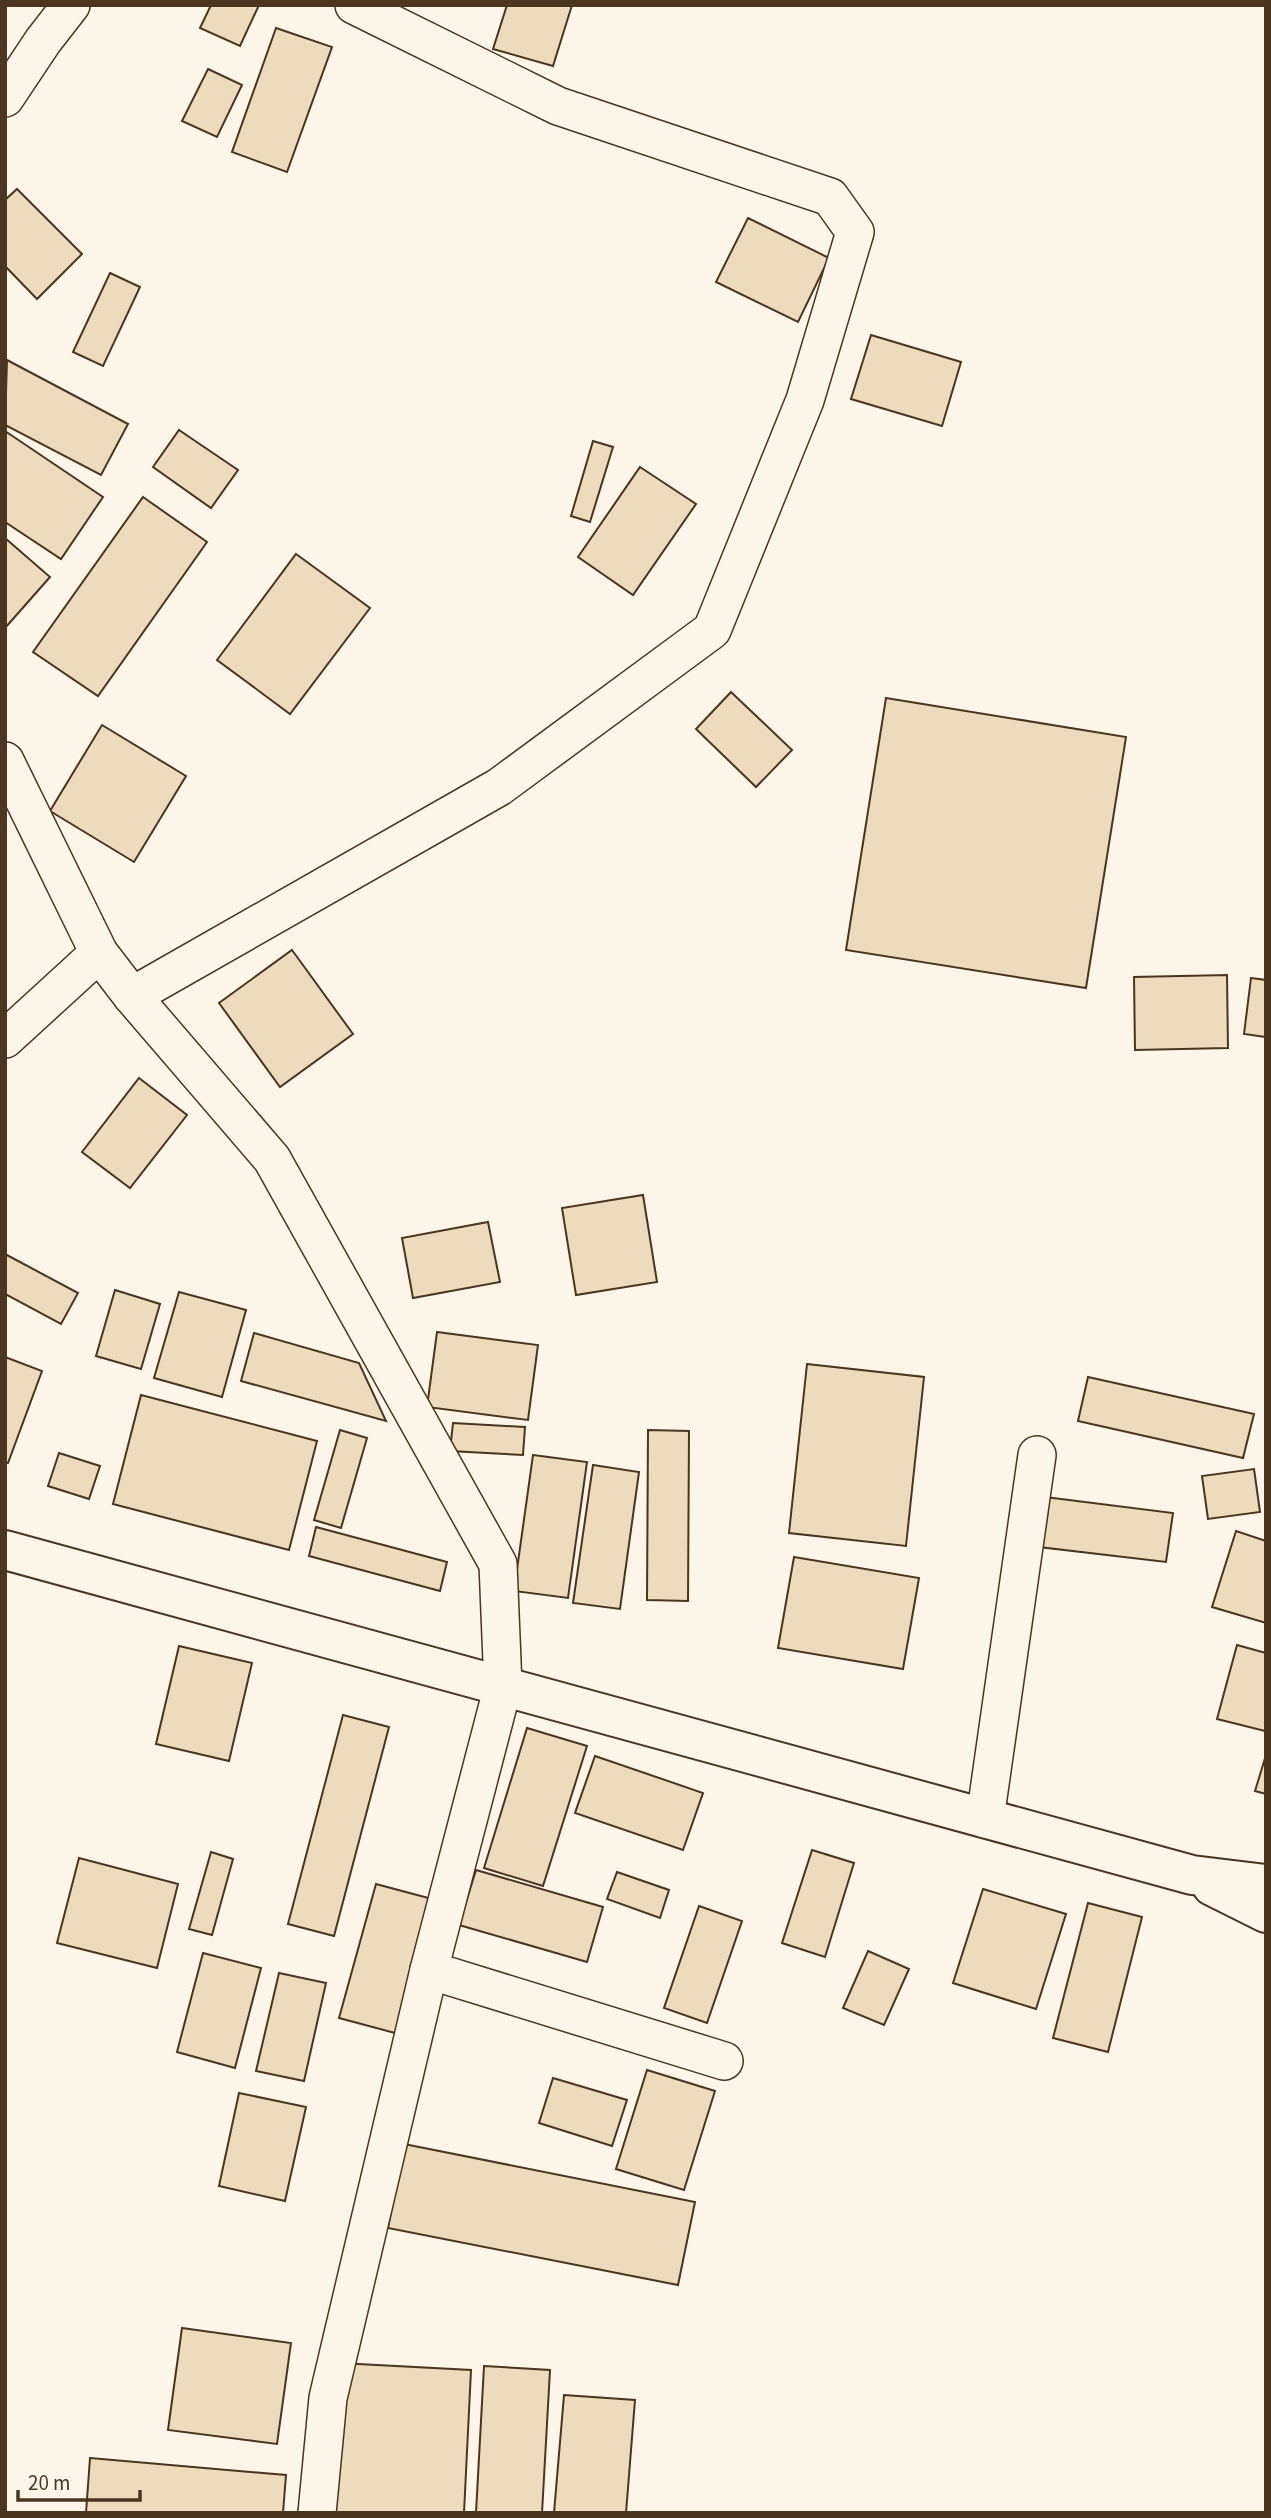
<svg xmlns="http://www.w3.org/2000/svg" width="1271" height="2518" viewBox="0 0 1271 2518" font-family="'Source Sans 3',sans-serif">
<rect width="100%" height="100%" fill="#fbf6e9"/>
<g fill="#ecdcbc" stroke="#4a3520" stroke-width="2">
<path d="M 211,5 L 259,5 L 240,46 L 200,28 Z"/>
<path d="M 507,5 L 572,5 L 553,66 L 493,49 Z"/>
<path d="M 276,28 L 332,47 L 287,172 L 232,152 Z"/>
<path d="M 208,69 L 242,85 L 217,137 L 182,121 Z"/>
<path d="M 17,189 L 82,254 L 37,299 L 5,266 L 5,200 Z"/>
<path d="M 748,218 L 829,258 L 798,322 L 716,282 Z"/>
<path d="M 110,273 L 140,287 L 103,366 L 73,352 Z"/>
<path d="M 871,335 L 961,362 L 942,426 L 851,399 Z"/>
<path d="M 7,360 L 128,424 L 101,475 L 5,425 Z"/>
<path d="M 179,430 L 238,470 L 211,508 L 153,467 Z"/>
<path d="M 5,431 L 103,497 L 61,559 L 5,522 Z"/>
<path d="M 593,441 L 613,447 L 590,522 L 571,516 Z"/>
<path d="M 640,467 L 696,504 L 633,595 L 578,557 Z"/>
<path d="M 143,497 L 207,542 L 98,696 L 33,652 Z"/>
<path d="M 5,538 L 50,577 L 5,628 Z"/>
<path d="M 296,554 L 370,608 L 290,714 L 217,660 Z"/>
<path d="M 731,692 L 792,750 L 756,787 L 696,729 Z"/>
<path d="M 886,698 L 1126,737 L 1086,988 L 846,950 Z"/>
<path d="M 102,725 L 186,776 L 134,862 L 50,811 Z"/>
<path d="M 292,950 L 353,1034 L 280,1087 L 219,1003 Z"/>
<path d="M 1227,975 L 1228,1048 L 1135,1050 L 1134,977 Z"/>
<path d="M 1251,978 L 1266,980 L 1266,1037 L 1244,1034 Z"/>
<path d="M 139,1078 L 187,1115 L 130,1188 L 82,1152 Z"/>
<path d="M 643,1195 L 657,1282 L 576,1295 L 562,1208 Z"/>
<path d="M 488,1222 L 500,1282 L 413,1298 L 402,1238 Z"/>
<path d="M 5,1254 L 78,1293 L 61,1324 L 5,1294 Z"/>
<path d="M 115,1290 L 160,1304 L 141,1369 L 96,1356 Z"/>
<path d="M 179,1292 L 246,1310 L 222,1397 L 154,1378 Z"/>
<path d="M 437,1332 L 538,1345 L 528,1420 L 427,1407 Z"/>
<path d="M 254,1333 L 359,1363 L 386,1421 L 241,1381 Z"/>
<path d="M 5,1357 L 42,1371 L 8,1463 L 5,1462 Z"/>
<path d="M 807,1364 L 924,1377 L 906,1546 L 789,1533 Z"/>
<path d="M 1088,1377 L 1254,1414 L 1243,1458 L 1078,1421 Z"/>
<path d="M 141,1395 L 317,1441 L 289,1550 L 113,1504 Z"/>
<path d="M 453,1423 L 525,1427 L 523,1455 L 450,1451 Z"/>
<path d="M 340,1430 L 367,1438 L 341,1528 L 314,1520 Z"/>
<path d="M 648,1430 L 689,1431 L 688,1601 L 647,1600 Z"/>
<path d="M 59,1453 L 100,1466 L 89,1499 L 48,1486 Z"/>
<path d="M 533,1455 L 587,1462 L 568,1598 L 514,1591 Z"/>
<path d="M 593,1465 L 639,1472 L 620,1609 L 573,1603 Z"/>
<path d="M 1254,1469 L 1260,1512 L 1208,1519 L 1202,1476 Z"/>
<path d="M 1045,1497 L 1173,1513 L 1166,1562 L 1039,1547 Z"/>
<path d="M 316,1527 L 447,1562 L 440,1591 L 309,1556 Z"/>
<path d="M 1236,1531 L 1266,1541 L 1266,1623 L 1212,1607 Z"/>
<path d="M 794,1557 L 919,1578 L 903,1669 L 778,1648 Z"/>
<path d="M 1237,1645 L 1266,1653 L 1265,1731 L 1217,1719 Z"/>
<path d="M 179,1646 L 252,1663 L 229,1761 L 156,1744 Z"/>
<path d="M 343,1715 L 389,1727 L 334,1936 L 288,1924 Z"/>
<path d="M 527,1728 L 587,1746 L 543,1886 L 484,1868 Z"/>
<path d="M 1266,1755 L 1266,1794 L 1255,1791 Z"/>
<path d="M 595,1756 L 703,1793 L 683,1850 L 575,1813 Z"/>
<path d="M 812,1850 L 854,1863 L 825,1957 L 782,1943 Z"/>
<path d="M 211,1852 L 233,1859 L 212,1935 L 189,1929 Z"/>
<path d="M 79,1858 L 178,1884 L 157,1968 L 57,1943 Z"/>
<path d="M 476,1870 L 603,1907 L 587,1962 L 459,1925 Z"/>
<path d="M 617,1872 L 669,1890 L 660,1918 L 607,1899 Z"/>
<path d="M 376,1884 L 432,1899 L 395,2033 L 339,2018 Z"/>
<path d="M 983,1889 L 1066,1914 L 1036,2009 L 953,1983 Z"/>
<path d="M 1088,1903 L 1142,1917 L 1108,2052 L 1053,2038 Z"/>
<path d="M 699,1906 L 742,1921 L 707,2023 L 664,2008 Z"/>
<path d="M 868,1951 L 909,1969 L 884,2025 L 843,2008 Z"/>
<path d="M 203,1953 L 261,1968 L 235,2068 L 177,2052 Z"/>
<path d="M 279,1973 L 326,1983 L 304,2081 L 256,2071 Z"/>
<path d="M 647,2070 L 715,2091 L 684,2190 L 616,2169 Z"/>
<path d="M 553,2078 L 627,2100 L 612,2146 L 539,2123 Z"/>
<path d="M 239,2093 L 306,2107 L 285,2201 L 219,2186 Z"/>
<path d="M 404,2144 L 695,2202 L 678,2285 L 388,2228 Z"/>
<path d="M 182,2328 L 291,2343 L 277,2444 L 168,2430 Z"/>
<path d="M 339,2363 L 471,2370 L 464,2513 L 332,2513 Z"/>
<path d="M 484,2366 L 550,2370 L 542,2513 L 476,2513 Z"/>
<path d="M 564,2395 L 635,2400 L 626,2513 L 554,2513 Z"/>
<path d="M 90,2458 L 286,2475 L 283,2513 L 86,2513 Z"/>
</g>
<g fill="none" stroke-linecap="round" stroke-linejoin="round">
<defs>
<g id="street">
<path d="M 5,98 L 43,41 L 71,5"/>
<path d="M 5,761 L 99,953 L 132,996 L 272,1159 L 498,1564 L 503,1686 L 429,1970 L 328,2398 L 317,2513"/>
<path d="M 132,996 L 499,787 L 712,630 L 805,400 L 855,232 L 830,197 L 558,106 L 354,5"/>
<path d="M 5,1039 L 99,953"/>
<path d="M 985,1819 L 1037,1455"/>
<path d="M 429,1970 L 724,2061"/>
</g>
<g id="secondary">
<path d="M 5,1550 L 1192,1875 L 1266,1884"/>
<path d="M 1212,1886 L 1266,1913"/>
</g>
</defs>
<use href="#street" stroke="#4a3520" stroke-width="40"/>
<use href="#secondary" stroke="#4a3520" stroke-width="42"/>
<use href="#street" stroke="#fbf6e9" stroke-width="37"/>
<use href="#secondary" stroke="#fbf6e9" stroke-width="38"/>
</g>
<rect width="1271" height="2518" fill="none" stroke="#4a3520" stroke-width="14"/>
<path d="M18 2490v10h122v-10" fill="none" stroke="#4a3520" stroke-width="3.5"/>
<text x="28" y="2490" font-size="21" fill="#4a3520" stroke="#fbf6e9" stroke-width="5" paint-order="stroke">20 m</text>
</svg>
